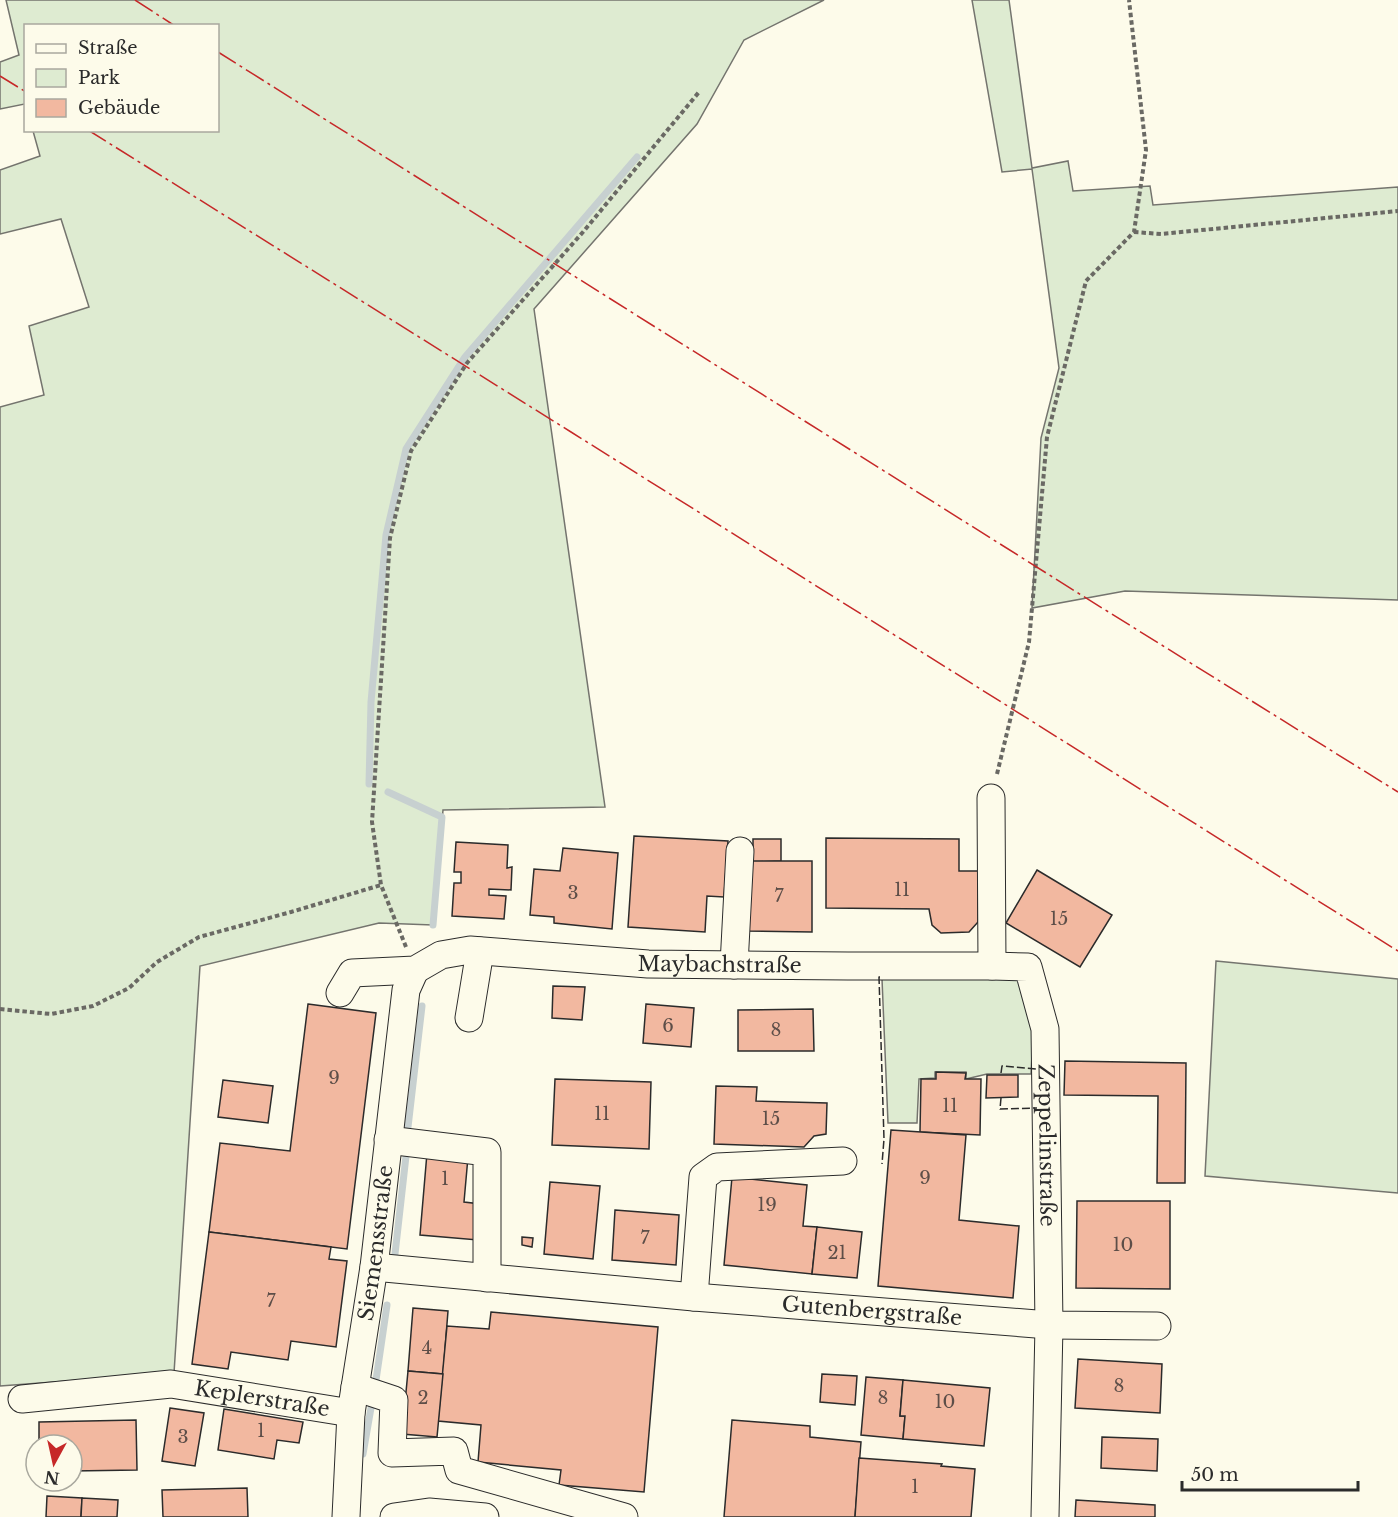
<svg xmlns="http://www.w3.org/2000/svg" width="1398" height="1517" viewBox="0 0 1398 1517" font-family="'Libre Baskerville',serif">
<rect width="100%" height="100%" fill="#fdfbea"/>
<g fill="#deebd1" stroke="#74746e" stroke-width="1.5">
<path d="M 6,0 L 824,0 L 744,40 L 697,124 L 534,309 L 605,807 L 443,810 L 433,925 L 379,923 L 200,966 L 174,1373 L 0,1386 L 0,407 L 44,395 L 29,326 L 89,307 L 61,219 L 0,234 L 0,170 L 40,156 L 33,131 L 218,130 L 218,26 L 26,26 L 25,104 L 0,109 L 0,62 L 19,55 Z"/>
<path d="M 972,0 L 1009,0 L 1032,168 L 1068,161 L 1073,191 L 1150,186 L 1153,205 L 1398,187 L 1398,600 L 1125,591 L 1032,608 L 1041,438 L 1059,368 L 1032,169 L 1002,172 Z"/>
<path d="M 1216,961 L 1398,979 L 1398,1193 L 1205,1176 Z"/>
<path d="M 1021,978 L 1033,1034 L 1031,1074 L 987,1074 L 966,1079 L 966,1072 L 935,1072 L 935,1078 L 919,1079 L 917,1123 L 888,1123 L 882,979 Z"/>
</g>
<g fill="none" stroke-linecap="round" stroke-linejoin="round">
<g stroke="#c7d0d0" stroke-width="7">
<path d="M 369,784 L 371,702 L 386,535 L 406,449 L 465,357 L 637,157"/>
<path d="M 388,792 L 442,817 L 433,925"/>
<path d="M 408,1127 L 422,1006"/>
<path d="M 395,1254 L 406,1156"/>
<path d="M 376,1380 L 387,1305"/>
<path d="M 363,1454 L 371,1408"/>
</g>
</g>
<g fill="#f2b8a0" stroke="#2b2b2b" stroke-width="1.5">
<path d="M 634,836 L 728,841 L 724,897 L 707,896 L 705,932 L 628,927 Z"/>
<path d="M 826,838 L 959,839 L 959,871 L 978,871 L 978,922 L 969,932 L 941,933 L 932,925 L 929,909 L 826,908 Z"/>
<path d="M 753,839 L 781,839 L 781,861 L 753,862 Z"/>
<path d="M 456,842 L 508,845 L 507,868 L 512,867 L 511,890 L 489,889 L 489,895 L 506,896 L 504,919 L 452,916 L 454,883 L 461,883 L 461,872 L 454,872 Z"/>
<path d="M 563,848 L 618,853 L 612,929 L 554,923 L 554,917 L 530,915 L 534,869 L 560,871 Z"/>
<path d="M 747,861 L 812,861 L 812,932 L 746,931 Z"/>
<path d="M 1037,870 L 1112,915 L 1080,967 L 1006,923 Z"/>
<path d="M 553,986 L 585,987 L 582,1020 L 552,1018 Z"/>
<path d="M 308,1004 L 376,1013 L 347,1249 L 209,1232 L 220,1143 L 290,1151 Z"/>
<path d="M 646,1004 L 694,1008 L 691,1047 L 643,1043 Z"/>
<path d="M 813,1009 L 814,1051 L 738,1051 L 738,1010 Z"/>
<path d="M 1065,1061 L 1186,1063 L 1185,1183 L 1157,1183 L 1158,1096 L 1064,1095 Z"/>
<path d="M 936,1072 L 966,1073 L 965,1079 L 981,1079 L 980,1135 L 920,1132 L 921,1079 L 936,1079 Z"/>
<path d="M 987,1075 L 1018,1075 L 1018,1097 L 986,1098 Z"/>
<path d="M 555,1079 L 651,1082 L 649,1149 L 552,1145 Z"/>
<path d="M 223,1080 L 273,1086 L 268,1123 L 218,1117 Z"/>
<path d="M 716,1086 L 757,1087 L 756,1101 L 827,1103 L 826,1134 L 814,1136 L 804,1147 L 714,1144 Z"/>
<path d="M 891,1130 L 966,1135 L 959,1220 L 1019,1226 L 1013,1298 L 878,1286 Z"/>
<path d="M 427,1153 L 468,1157 L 464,1202 L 481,1204 L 478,1240 L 420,1235 Z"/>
<path d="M 732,1177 L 807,1185 L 803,1226 L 817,1227 L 812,1274 L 724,1265 Z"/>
<path d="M 550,1182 L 600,1186 L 593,1259 L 544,1254 Z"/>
<path d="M 1077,1201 L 1170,1201 L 1170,1289 L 1076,1288 Z"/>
<path d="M 615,1210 L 679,1215 L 676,1265 L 612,1260 Z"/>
<path d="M 817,1227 L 862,1232 L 857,1278 L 812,1274 Z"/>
<path d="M 209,1232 L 331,1247 L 329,1259 L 347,1261 L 336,1347 L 291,1341 L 288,1360 L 231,1352 L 228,1369 L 192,1364 Z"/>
<path d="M 522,1237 L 533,1238 L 532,1247 L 522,1245 Z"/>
<path d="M 413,1308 L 448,1311 L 443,1374 L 408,1371 Z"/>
<path d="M 491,1312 L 658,1327 L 644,1492 L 559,1485 L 561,1470 L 478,1462 L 481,1425 L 438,1421 L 447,1326 L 489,1329 Z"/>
<path d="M 1078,1359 L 1162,1364 L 1160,1413 L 1075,1408 Z"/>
<path d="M 408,1371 L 443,1374 L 437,1437 L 402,1434 Z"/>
<path d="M 822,1374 L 857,1376 L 855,1405 L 820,1402 Z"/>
<path d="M 866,1377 L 903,1380 L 900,1416 L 905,1416 L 903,1439 L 861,1435 Z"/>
<path d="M 903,1380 L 990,1388 L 984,1446 L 903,1439 L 905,1416 L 900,1416 Z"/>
<path d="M 170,1408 L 204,1413 L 195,1466 L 162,1461 Z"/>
<path d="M 224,1409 L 303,1422 L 299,1443 L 277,1440 L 274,1459 L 218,1450 Z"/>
<path d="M 136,1420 L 137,1470 L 72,1471 L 72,1445 L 39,1445 L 39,1422 Z"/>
<path d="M 732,1420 L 810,1426 L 810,1437 L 861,1442 L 855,1517 L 724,1517 Z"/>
<path d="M 1102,1437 L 1158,1439 L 1157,1471 L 1101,1468 Z"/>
<path d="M 859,1458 L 942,1464 L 941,1466 L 975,1469 L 971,1517 L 855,1517 Z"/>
<path d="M 247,1488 L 248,1517 L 163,1517 L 162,1490 Z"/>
<path d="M 47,1496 L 82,1498 L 81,1517 L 46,1517 Z"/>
<path d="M 82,1498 L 118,1500 L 117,1517 L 81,1517 Z"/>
<path d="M 1076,1500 L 1155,1505 L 1155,1517 L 1075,1517 Z"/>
</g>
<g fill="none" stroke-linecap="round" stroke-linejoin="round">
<defs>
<g id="minor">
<path d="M 991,798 L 992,966"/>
<path d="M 734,965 L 740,851"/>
<path id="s1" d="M 340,993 L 352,973 L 415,970 L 441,955 L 470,950 L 648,964 L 848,966 L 992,966 L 1028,967 L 1045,1029 L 1049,1325 L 1045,1517"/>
<path d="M 469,1018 L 480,951"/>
<path d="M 388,1140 L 487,1152 L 487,1278"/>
<path id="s2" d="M 374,1267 L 694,1297 L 1049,1325 L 1157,1326"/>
<path d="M 694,1297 L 703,1177 L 717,1167 L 843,1161"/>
<path d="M 355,1387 L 394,1400 L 392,1453 L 454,1451 L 459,1470 L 624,1517"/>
<path id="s3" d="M 22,1399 L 171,1384 L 351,1413"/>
<path id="s4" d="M 346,1517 L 351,1413 L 374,1267 L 406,990 L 415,970"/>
<path d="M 394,1517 L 429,1512 L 485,1517"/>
</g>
</defs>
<use href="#minor" stroke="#2b2b2b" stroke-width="29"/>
<g stroke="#6a6964" stroke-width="4" stroke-dasharray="4.5 3" stroke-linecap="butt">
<path d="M 1134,232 L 1161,234 L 1398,211"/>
<path d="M 997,774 L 1029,642 L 1047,437 L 1086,281 L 1134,232 L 1146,150 L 1129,0"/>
<path d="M 406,947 L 381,885 L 372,822 L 390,538 L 411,451 L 467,363 L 583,232 L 699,92"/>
<path d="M 0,1009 L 51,1014 L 93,1006 L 129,988 L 157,962 L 199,937 L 291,912 L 381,885"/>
</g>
<use href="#minor" stroke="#fdfbea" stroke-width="27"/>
<g stroke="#2b2b2b" stroke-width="1.5" stroke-dasharray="8 3" stroke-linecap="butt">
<path d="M 880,977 L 879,977 L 884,1139 L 882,1164"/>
<path d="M 1001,1073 L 1002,1066 L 1037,1069"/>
<path d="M 1001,1098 L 1000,1109 L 1037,1108"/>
</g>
<g stroke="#c62828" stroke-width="1.5" stroke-dasharray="21 4.5 3 4.5" stroke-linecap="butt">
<path d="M 135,0 L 175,26"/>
<path d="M 218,52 L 1078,593 L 1398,792"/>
<path d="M 0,76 L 26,92"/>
<path d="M 88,130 L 571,432 L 1398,951"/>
</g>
</g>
<g text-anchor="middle" stroke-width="4.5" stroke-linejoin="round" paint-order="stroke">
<g font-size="18" fill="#5d4e48">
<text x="902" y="896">11</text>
<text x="573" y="899">3</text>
<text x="779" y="902">7</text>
<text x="1059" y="925">15</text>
<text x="668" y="1032">6</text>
<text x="776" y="1036">8</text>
<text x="334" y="1084">9</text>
<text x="950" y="1112">11</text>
<text x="602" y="1120">11</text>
<text x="771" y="1125">15</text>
<text x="925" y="1184">9</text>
<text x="445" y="1185">1</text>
<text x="767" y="1211">19</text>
<text x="645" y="1244">7</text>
<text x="1123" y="1251">10</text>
<text x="837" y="1259">21</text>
<text x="271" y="1307">7</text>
<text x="427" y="1354">4</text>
<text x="1119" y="1392">8</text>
<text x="423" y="1404">2</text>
<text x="883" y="1404">8</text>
<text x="945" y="1408">10</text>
<text x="261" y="1437">1</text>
<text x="183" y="1443">3</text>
<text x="915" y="1493">1</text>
</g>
<g font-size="21" fill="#2b2b2b" stroke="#fdfbea">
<text dy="7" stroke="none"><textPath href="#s1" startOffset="396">Maybachstraße</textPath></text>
<text dy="7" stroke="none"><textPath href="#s1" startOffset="885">Zeppelinstraße</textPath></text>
<text dy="7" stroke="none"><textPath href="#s4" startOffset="276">Siemensstraße</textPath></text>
<text dy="7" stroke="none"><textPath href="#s2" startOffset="500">Gutenbergstraße</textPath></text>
<text dy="7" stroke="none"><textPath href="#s3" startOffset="242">Keplerstraße</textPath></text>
</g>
</g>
<rect x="24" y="24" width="195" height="108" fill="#fdfbea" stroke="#a9a89e" stroke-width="1.5"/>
<rect x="36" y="44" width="30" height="9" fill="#fdfbea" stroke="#a9a89e" stroke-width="1.5"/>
<text x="78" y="54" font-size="18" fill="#2b2b2b">Straße</text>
<rect x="36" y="69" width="30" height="18" fill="#deebd1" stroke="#a9a89e" stroke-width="1.5"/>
<text x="78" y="84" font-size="18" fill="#2b2b2b">Park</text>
<rect x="36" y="99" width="30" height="18" fill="#f2b8a0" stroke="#a9a89e" stroke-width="1.5"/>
<text x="78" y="114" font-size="18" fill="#2b2b2b">Gebäude</text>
<g transform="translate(54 1463) rotate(188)"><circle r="28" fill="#fdfbea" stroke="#a9a89e" stroke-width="1.5"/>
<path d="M0-4.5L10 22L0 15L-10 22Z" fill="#c62828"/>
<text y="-9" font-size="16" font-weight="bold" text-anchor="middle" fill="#2b2b2b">N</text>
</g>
<path d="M1182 1481v9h176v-9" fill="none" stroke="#2b2b2b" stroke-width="3"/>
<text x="1191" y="1481" font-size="18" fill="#2b2b2b" stroke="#fdfbea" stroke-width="4.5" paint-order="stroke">50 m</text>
</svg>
